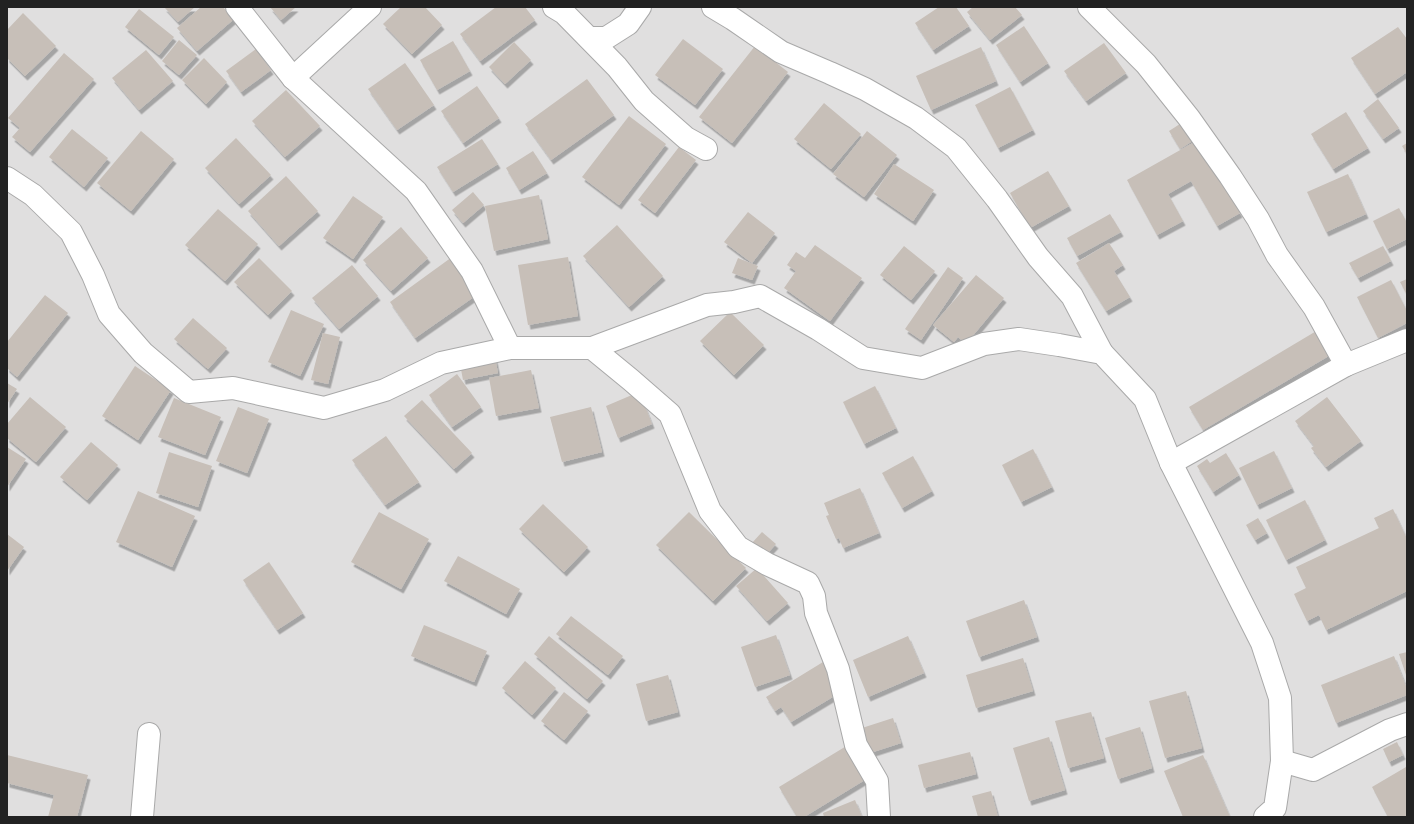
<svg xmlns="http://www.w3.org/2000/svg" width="1414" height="824" viewBox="0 0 1414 824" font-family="Poppins,sans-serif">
<defs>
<filter id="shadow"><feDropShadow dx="2.5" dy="4.5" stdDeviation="0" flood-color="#0004"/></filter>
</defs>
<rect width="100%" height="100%" fill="#f2efe9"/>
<rect fill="#e0dfdf" x="7" y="7" width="1400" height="810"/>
<g fill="#c7bfb8" filter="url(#shadow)">
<path d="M 164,7 L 195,7 L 178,22 Z"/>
<path d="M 201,7 L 223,7 L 234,19 L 197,51 L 177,28 Z"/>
<path d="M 270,7 L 296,7 L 281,20 Z"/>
<path d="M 401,7 L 425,7 L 442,25 L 412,54 L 383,24 Z"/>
<path d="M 496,7 L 525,7 L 535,20 L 480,61 L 460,34 Z"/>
<path d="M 939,7 L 956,7 L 969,26 L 933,50 L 915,23 Z"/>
<path d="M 973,7 L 1015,7 L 1022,15 L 990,40 L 967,12 Z"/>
<path d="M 139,9 L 174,37 L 159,55 L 125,27 Z"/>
<path d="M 23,13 L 56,46 L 25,76 L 7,58 L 7,30 Z"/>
<path d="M 1024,26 L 1048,63 L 1020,82 L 996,45 Z"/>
<path d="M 1398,27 L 1407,39 L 1407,72 L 1375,94 L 1351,58 Z"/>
<path d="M 683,39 L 723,69 L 695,105 L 655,75 Z"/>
<path d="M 179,40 L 197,55 L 179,75 L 162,61 Z"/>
<path d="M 453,41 L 470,71 L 437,90 L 420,60 Z"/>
<path d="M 514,42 L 531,60 L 505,84 L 489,67 Z"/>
<path d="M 1104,43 L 1126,73 L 1086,101 L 1064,71 Z"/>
<path d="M 755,46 L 788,72 L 732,143 L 699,117 Z"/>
<path d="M 981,47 L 996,81 L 931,110 L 916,76 Z"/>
<path d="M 256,49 L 271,70 L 241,92 L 226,71 Z"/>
<path d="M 146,50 L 173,81 L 139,110 L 112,78 Z"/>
<path d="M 64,53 L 94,79 L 30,152 L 12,137 L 20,128 L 8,118 Z"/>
<path d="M 204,58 L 227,82 L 206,104 L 182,80 Z"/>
<path d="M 405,63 L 434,105 L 397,130 L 368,89 Z"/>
<path d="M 587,79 L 614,115 L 551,160 L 525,124 Z"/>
<path d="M 477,86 L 499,118 L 463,143 L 441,111 Z"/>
<path d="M 1010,87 L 1033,130 L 998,148 L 975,105 Z"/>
<path d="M 286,90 L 320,126 L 285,157 L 252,121 Z"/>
<path d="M 1378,99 L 1399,128 L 1383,139 L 1363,111 Z"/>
<path d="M 824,103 L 861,134 L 831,169 L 794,139 Z"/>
<path d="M 1346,112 L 1368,148 L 1333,169 L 1311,134 Z"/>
<path d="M 629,116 L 666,144 L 619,205 L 582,177 Z"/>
<path d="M 1183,122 L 1194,140 L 1180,149 L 1169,131 Z"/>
<path d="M 72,129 L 108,158 L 84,187 L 49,157 Z"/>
<path d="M 141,131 L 174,159 L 131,211 L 97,183 Z"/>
<path d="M 867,131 L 897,155 L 864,197 L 833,174 Z"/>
<path d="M 236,138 L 271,175 L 239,204 L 205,168 Z"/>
<path d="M 482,139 L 498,164 L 453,192 L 437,167 Z"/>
<path d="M 1198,140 L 1240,213 L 1217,226 L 1191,181 L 1168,194 L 1183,221 L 1157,235 L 1127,180 Z"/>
<path d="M 1407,143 L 1407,154 L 1402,146 Z"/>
<path d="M 679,147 L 696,160 L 655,213 L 638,200 Z"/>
<path d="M 533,151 L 547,173 L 519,190 L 506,168 Z"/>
<path d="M 894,164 L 934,190 L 913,221 L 874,194 Z"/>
<path d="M 1048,171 L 1069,206 L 1030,228 L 1010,193 Z"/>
<path d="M 1348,174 L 1366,214 L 1326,232 L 1307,192 Z"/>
<path d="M 286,176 L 318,211 L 279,246 L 248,211 Z"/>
<path d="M 473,192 L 484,205 L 463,223 L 452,210 Z"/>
<path d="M 539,195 L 548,239 L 494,251 L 485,206 Z"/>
<path d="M 353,196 L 383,217 L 353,259 L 323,238 Z"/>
<path d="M 1399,208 L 1407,223 L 1407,239 L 1387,249 L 1373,221 Z"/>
<path d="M 218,209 L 258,244 L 225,281 L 185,245 Z"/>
<path d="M 748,212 L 775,233 L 752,263 L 724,242 Z"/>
<path d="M 1110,214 L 1121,232 L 1077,256 L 1067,238 Z"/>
<path d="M 617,225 L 663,276 L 629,307 L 583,256 Z"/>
<path d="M 401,227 L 428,258 L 391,291 L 363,260 Z"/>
<path d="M 1109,243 L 1123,265 L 1114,271 L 1130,297 L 1106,311 L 1076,263 Z"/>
<path d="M 815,245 L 862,278 L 830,321 L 784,288 L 796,271 L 787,265 L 796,252 L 805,258 Z"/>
<path d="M 904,246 L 935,271 L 911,300 L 880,275 Z"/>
<path d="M 1383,246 L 1391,261 L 1358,278 L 1349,263 Z"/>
<path d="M 452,257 L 478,294 L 415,338 L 390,302 Z"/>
<path d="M 568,257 L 578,316 L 528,325 L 518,265 Z"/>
<path d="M 259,258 L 292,291 L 268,315 L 234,282 Z"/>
<path d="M 738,258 L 758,266 L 752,280 L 732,273 Z"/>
<path d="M 352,265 L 378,296 L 339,329 L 312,298 Z"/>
<path d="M 948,267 L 963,278 L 921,340 L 905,329 Z"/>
<path d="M 976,275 L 1004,298 L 966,344 L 958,337 L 954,342 L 933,325 Z"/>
<path d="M 1407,279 L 1407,295 L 1400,282 Z"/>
<path d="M 1391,280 L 1407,311 L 1407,323 L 1378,338 L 1357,297 Z"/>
<path d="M 45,295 L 68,313 L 17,377 L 7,368 L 7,342 Z"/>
<path d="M 291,310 L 324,324 L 300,376 L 268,362 Z"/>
<path d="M 730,312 L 764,345 L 734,375 L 700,341 Z"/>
<path d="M 193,318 L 227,348 L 208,369 L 174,339 Z"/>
<path d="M 1318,330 L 1332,354 L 1203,430 L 1189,407 Z"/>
<path d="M 323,333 L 340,337 L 328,384 L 311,380 Z"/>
<path d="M 495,358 L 498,373 L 463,380 L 460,364 Z"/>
<path d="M 135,366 L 171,390 L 138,440 L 102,416 Z"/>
<path d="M 531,370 L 539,408 L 496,416 L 489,378 Z"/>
<path d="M 457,374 L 481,407 L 452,427 L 429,395 Z"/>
<path d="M 7,383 L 17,389 L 7,404 Z"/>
<path d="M 875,386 L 896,428 L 864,444 L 843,402 Z"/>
<path d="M 639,392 L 652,424 L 618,438 L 606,406 Z"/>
<path d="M 30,397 L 66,427 L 36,462 L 7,438 L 7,424 Z"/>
<path d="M 1327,397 L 1361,441 L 1326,467 L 1311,448 L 1314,446 L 1295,421 Z"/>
<path d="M 174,398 L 221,417 L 205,455 L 158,437 Z"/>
<path d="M 422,400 L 472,453 L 454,469 L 404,416 Z"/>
<path d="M 238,407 L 269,419 L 247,473 L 216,461 Z"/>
<path d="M 591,407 L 602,452 L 562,462 L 550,417 Z"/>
<path d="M 386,436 L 419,482 L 385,505 L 352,460 Z"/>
<path d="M 91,442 L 118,465 L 87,500 L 60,477 Z"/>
<path d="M 7,447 L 26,459 L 7,487 Z"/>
<path d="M 1033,449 L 1052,487 L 1021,502 L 1002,465 Z"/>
<path d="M 1274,451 L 1292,488 L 1257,505 L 1239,468 Z"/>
<path d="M 169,452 L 212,466 L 198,507 L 156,493 Z"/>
<path d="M 1226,453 L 1239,475 L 1213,492 L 1197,466 L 1207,459 L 1210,463 Z"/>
<path d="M 913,456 L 932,491 L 902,508 L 882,473 Z"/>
<path d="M 860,488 L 879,533 L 843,548 L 839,538 L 836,539 L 826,516 L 829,515 L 824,503 Z"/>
<path d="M 138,491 L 195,516 L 172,567 L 116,542 Z"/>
<path d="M 1305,500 L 1325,540 L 1286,560 L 1266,520 Z"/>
<path d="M 543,504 L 588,547 L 564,572 L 519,529 Z"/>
<path d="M 1393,509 L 1407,539 L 1407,591 L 1326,630 L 1319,615 L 1307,621 L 1294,594 L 1306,588 L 1296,567 L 1379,528 L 1374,518 Z"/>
<path d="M 379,512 L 429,539 L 401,589 L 351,562 Z"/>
<path d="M 689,512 L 746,568 L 713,601 L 656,545 Z"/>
<path d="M 1258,518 L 1267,533 L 1255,540 L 1246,525 Z"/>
<path d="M 762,532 L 776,544 L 765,556 L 751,544 Z"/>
<path d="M 7,534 L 24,547 L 7,571 Z"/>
<path d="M 458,556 L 520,589 L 506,614 L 444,581 Z"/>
<path d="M 269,562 L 303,613 L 277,630 L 243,580 Z"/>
<path d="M 757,568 L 788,603 L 767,621 L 736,586 Z"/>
<path d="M 1024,600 L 1037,637 L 979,657 L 966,621 Z"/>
<path d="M 571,616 L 623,656 L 608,675 L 556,634 Z"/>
<path d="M 424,625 L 487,651 L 474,682 L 411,656 Z"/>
<path d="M 776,635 L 790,675 L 755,687 L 741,647 Z"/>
<path d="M 549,636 L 603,681 L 587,699 L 534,654 Z"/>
<path d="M 908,636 L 924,673 L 868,697 L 853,660 Z"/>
<path d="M 1407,652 L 1407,678 L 1399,654 Z"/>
<path d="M 1394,656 L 1407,689 L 1407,695 L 1336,723 L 1321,685 Z"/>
<path d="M 1023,658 L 1033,691 L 976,708 L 966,675 Z"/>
<path d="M 525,661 L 556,688 L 532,715 L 502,688 Z"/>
<path d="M 823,662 L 841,692 L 791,722 L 781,707 L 775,711 L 766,697 Z"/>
<path d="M 668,675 L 678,712 L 646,721 L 636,684 Z"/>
<path d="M 1186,691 L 1202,748 L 1165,758 L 1149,701 Z"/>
<path d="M 564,692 L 588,711 L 564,740 L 541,721 Z"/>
<path d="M 1091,712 L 1104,758 L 1068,768 L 1055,721 Z"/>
<path d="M 893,718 L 901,743 L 870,753 L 862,728 Z"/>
<path d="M 1140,727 L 1152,768 L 1118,779 L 1105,738 Z"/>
<path d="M 1049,737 L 1065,790 L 1029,801 L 1013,748 Z"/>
<path d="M 1397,742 L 1403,755 L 1389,762 L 1383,749 Z"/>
<path d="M 848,745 L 868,778 L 804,817 L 797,817 L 779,787 Z"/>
<path d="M 970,752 L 976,774 L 924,788 L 918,765 Z"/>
<path d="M 7,755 L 88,775 L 77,817 L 48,817 L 54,795 L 7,783 Z"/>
<path d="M 1203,755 L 1230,817 L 1183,817 L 1164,771 Z"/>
<path d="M 1406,767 L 1407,769 L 1407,817 L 1388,817 L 1372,787 Z"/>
<path d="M 991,791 L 998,817 L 978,817 L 972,796 Z"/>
<path d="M 855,800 L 862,817 L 824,817 L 823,813 Z"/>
</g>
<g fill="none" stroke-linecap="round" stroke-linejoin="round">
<defs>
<g id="minor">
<path d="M 237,7 L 293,78 L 416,191 L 472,271 L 510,348"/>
<path d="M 554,7 L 564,13 L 617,67 L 644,101 L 686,138 L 706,149"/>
<path d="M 713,7 L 733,19 L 781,52 L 830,73 L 865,89 L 916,118 L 956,148 L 997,199 L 1038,257 L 1072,296 L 1102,353"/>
<path d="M 1089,7 L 1146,64 L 1189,118 L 1230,176 L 1258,219 L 1277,255 L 1314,307 L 1346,365"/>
<path d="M 589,38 L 606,38 L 628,24 L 640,7"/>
<path d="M 293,78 L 370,7"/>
<path d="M 7,178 L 33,195 L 71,232 L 93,275 L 109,314 L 143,353 L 189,392 L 233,388 L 324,408 L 385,390 L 441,363 L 510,348 L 592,348 L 707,305 L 734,302 L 760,296 L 818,329 L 863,358 L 922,368 L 984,344 L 1019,339 L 1059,345 L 1102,353 L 1145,399 L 1171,463 L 1262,643 L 1280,698 L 1282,761 L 1275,808 L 1265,817"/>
<path d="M 592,348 L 631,380 L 670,414 L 710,511 L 738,547 L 767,564 L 808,583 L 814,596 L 816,613 L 838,669 L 856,745 L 877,781 L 879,817"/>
<path d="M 1171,463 L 1346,365 L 1407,340"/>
<path d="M 1282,761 L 1313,770 L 1390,730 L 1407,724"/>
<path d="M 142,817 L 149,734"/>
</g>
</defs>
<use href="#minor" stroke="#a9a9a9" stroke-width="24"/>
<use href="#minor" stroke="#fff" stroke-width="22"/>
</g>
<rect width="1414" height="824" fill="none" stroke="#222222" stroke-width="16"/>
</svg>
